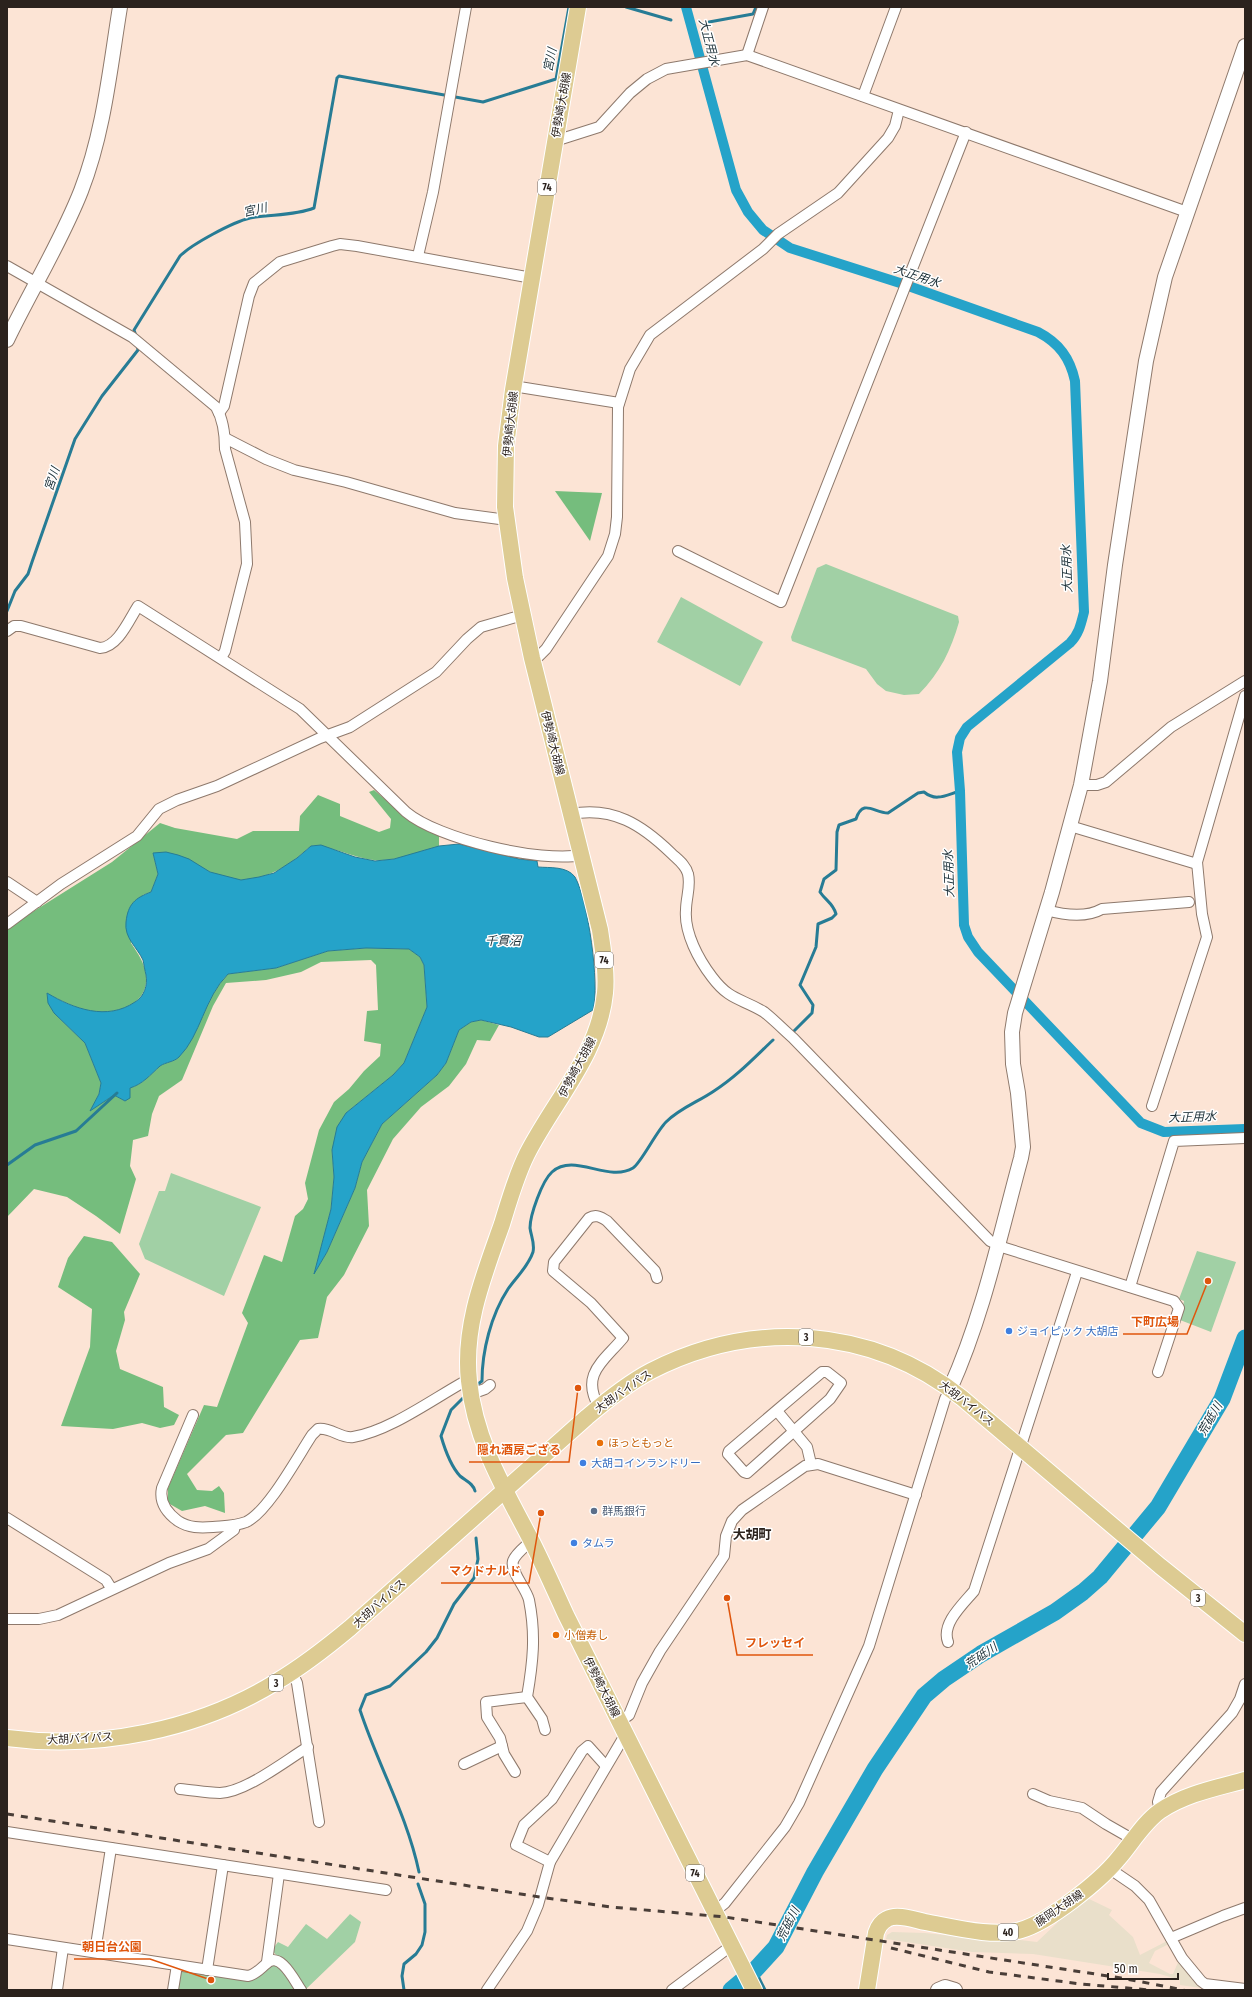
<svg xmlns="http://www.w3.org/2000/svg" width="1252" height="1997" viewBox="0 0 1252 1997" font-family="'Fira Sans Condensed','Noto Sans JP',sans-serif">
<rect width="100%" height="100%" fill="#fce4d5"/>
<path fill="#e9dfca" d="M 1085,1897 L 1112,1910 L 1109,1915 L 1133,1937 L 1140,1955 L 1167,1941 L 1169,1944 L 1155,1951 L 1149,1963 L 1170,1974 L 1173,1974 L 1179,1960 L 1201,1988 L 1180,1985 L 1180,1980 L 1160,1974 L 1033,1954 L 972,1952 L 886,1939 L 887,1935 L 892,1932 L 925,1933 L 1003,1941 L 1020,1940 L 1037,1942 L 1057,1923 L 1064,1911 Z"/>
<g fill="#a1d0a5">
<path d="M 826,564 L 958,616 L 959,622 C 951,650 940,673 919,694 L 904,695 L 886,691 L 877,684 L 866,669 L 792,641 L 791,637 L 817,568 Z"/>
<path d="M 681,597 L 763,642 L 740,686 L 657,642 Z"/>
<path d="M 171,1173 L 261,1207 L 224,1296 L 145,1259 L 139,1244 L 159,1191 L 165,1191 Z"/>
<path d="M 1197,1251 L 1236,1262 L 1211,1332 L 1180,1320 L 1184,1301 L 1179,1299 Z"/>
<path d="M 350,1914 L 361,1922 L 355,1942 L 305,1990 L 272,1950 L 278,1942 L 288,1947 L 306,1924 L 327,1939 Z"/>
<path d="M 277,1964 L 295,1988 L 293,1990 L 177,1990 L 180,1969 L 250,1981 L 270,1967 Z"/>
</g>
<g fill="#75bd7d">
<path d="M 555,491 L 602,493 L 590,541 Z"/>
<path d="M 374,790 L 412,822 L 439,836 L 439,846 C 419,852 396,862 374,860 C 359,859 322,843 312,846 C 307,848 302,854 298,857 C 282,870 263,879 242,880 C 207,880 190,851 153,853 L 158,874 L 151,892 L 143,895 L 131,943 C 138,954 145,963 146,976 C 149,1006 113,1016 90,1011 C 75,1008 61,1000 47,994 L 54,1013 L 85,1043 L 101,1083 L 99,1094 L 91,1110 L 114,1095 L 125,1101 L 130,1088 C 143,1084 150,1075 160,1066 C 166,1062 174,1062 179,1057 C 200,1035 204,998 228,974 L 276,968 L 328,951 L 366,948 L 409,949 L 420,957 L 424,965 L 427,1007 L 404,1063 L 393,1075 L 346,1113 L 332,1150 L 334,1177 L 331,1209 L 315,1272 L 327,1252 L 355,1188 L 362,1162 L 382,1124 L 437,1075 L 446,1063 L 459,1030 L 471,1022 L 481,1020 L 499,1025 L 490,1041 L 477,1040 L 466,1064 L 449,1086 L 421,1107 L 393,1139 L 367,1190 L 369,1226 L 344,1275 L 327,1297 L 318,1338 L 300,1340 L 243,1433 L 226,1435 L 187,1474 L 197,1490 L 212,1491 L 219,1486 L 224,1493 L 225,1513 L 205,1506 L 182,1511 L 168,1503 L 168,1488 L 204,1405 L 217,1407 L 248,1323 L 242,1313 L 264,1255 L 282,1262 L 295,1216 L 303,1209 L 308,1199 L 305,1183 L 319,1130 L 334,1102 L 349,1089 L 364,1071 L 380,1056 L 381,1044 L 364,1041 L 367,1011 L 378,1010 L 376,965 L 371,960 L 321,962 L 301,972 L 266,980 L 226,983 L 213,1006 L 182,1080 L 159,1096 L 152,1114 L 148,1136 L 133,1140 L 130,1166 L 136,1179 L 120,1234 L 96,1216 L 67,1197 L 34,1189 L 7,1217 L 7,928 L 112,862 L 160,823 L 175,828 L 237,839 L 253,831 L 299,831 L 300,816 L 318,795 L 340,804 L 340,816 L 379,832 L 390,828 L 391,819 L 369,792 Z"/>
<path d="M 84,1236 L 112,1242 L 140,1274 L 124,1312 L 125,1320 L 116,1351 L 120,1369 L 163,1387 L 164,1407 L 179,1415 L 174,1425 L 160,1428 L 142,1423 L 113,1429 L 61,1426 L 90,1347 L 92,1309 L 58,1287 L 68,1258 Z"/>
</g>
<path fill="#25a3c9" stroke="#277c95" d="M 459,844 L 519,859 L 537,861 L 538,867 C 550,868 567,866 575,877 C 588,900 600,985 593,1010 L 548,1037 L 539,1037 L 511,1027 L 481,1020 L 471,1022 L 459,1030 L 446,1063 L 437,1075 L 382,1124 L 362,1162 L 355,1188 L 327,1252 L 314,1274 L 331,1209 L 334,1177 L 332,1150 L 337,1127 L 346,1113 L 393,1075 L 404,1063 L 427,1007 L 424,965 L 420,957 L 409,949 L 366,948 L 328,951 L 276,968 L 228,974 C 204,998 201,1035 179,1057 C 174,1062 166,1062 160,1066 C 150,1075 143,1084 130,1088 L 130,1098 L 125,1101 L 114,1095 L 90,1111 L 99,1094 L 101,1083 L 85,1043 L 54,1013 L 48,1003 L 47,993 C 74,1009 107,1021 135,1002 C 144,997 148,985 146,975 C 145,971 144,965 143,960 C 137,947 124,938 126,922 C 128,904 135,898 151,892 L 158,874 L 153,853 L 166,852 L 178,855 L 189,859 L 210,872 L 241,880 L 259,877 L 274,873 L 297,858 L 311,846 L 321,845 L 355,857 L 375,861 L 394,859 L 439,846 Z"/>
<g fill="none" stroke-linecap="round" stroke-linejoin="round">
<g stroke="#277c95" stroke-width="3">
<path d="M 626,7 L 671,20"/>
<path d="M 709,22 L 753,14 L 756,7"/>
<path d="M 688,24 L 694,25"/>
<path d="M 136,336 L 134,330 L 180,256 C 192,244 233,222 250,218 C 270,214 294,216 314,208 L 337,78 L 339,76 L 483,102 L 556,79 L 569,7"/>
<path d="M 7,611 L 15,591 L 28,574 L 32,562 L 75,439 L 102,396 L 138,350 L 137,345"/>
<path d="M 793,1032 L 812,1013 L 813,1005 L 800,985 L 816,947 L 818,924 L 832,918 L 836,914 C 833,903 826,901 820,892 L 824,879 L 836,870 L 837,832 L 839,825 L 856,819 C 863,798 874,813 888,813 L 918,793 L 924,792 C 936,802 946,795 960,791"/>
<path d="M 7,1165 L 35,1145 L 76,1131 L 117,1093"/>
<path d="M 478,1384 L 482,1381 C 482,1351 491,1315 508,1289 C 517,1276 528,1267 533,1252 C 535,1243 531,1236 530,1228 C 530,1215 542,1181 552,1172 C 574,1152 608,1183 633,1168 C 641,1163 656,1132 666,1122 C 680,1108 698,1102 714,1091 C 736,1077 754,1058 773,1040"/>
<path d="M 466,1395 L 451,1410 L 441,1436 C 445,1450 450,1465 460,1476 C 466,1481 473,1483 475,1491"/>
<path d="M 419,1872 C 407,1815 378,1765 360,1710 L 366,1695 L 390,1686 L 426,1652 L 437,1638 L 454,1604 L 474,1578 L 478,1559 L 476,1538"/>
<path d="M 755,1970 L 765,1990"/>
<path d="M 404,1990 L 402,1976 L 404,1964 L 416,1954 L 422,1945 L 425,1932 L 425,1904 L 418,1884"/>
</g>
<path stroke="#25a3c9" stroke-width="10" d="M 686,7 L 736,190 L 748,212 L 763,230 L 790,248 L 900,283 L 1038,332 C 1059,343 1070,358 1075,381 L 1084,612 C 1081,624 1079,634 1070,643 L 967,727 L 960,738 L 957,752 L 960,791 L 964,925 L 968,937 L 978,952 L 1141,1123 L 1164,1132 L 1245,1129"/>
<path stroke="#25a3c9" stroke-width="17" d="M 731,1990 L 755,1970 L 776,1947 L 815,1872 L 875,1769 L 924,1696 L 944,1679 L 981,1654 L 1055,1612 L 1083,1592 L 1100,1577 L 1158,1507 L 1222,1399 L 1245,1338"/>
<defs>
<g id="street">
<path d="M 747,55 L 763,7"/>
<path d="M 863,96 L 896,7"/>
<path d="M 555,141 L 599,127 L 630,93 L 647,79 L 666,69 L 747,55 L 1187,212"/>
<path d="M 418,256 L 433,192 L 466,7"/>
<path d="M 7,266 L 132,337 L 216,407 C 223,419 225,435 225,449 L 245,522 L 247,564 L 225,651 L 221,658"/>
<path d="M 513,386 L 619,403"/>
<path d="M 219,413 L 224,406 L 249,296 L 254,283 L 280,262 L 332,246 L 340,244 L 357,246 L 532,278"/>
<path d="M 225,438 L 266,459 L 294,470 L 346,482 L 455,513 L 507,520"/>
<path d="M 678,551 L 781,602 L 966,132"/>
<path d="M 7,631 L 14,626 L 21,626 L 100,648 C 118,647 129,620 138,606 L 300,709 L 406,812 C 438,839 540,863 582,855"/>
<path d="M 532,658 L 539,656 L 546,649 L 608,556 L 615,534 L 617,517 L 618,407 L 630,369 L 650,335 L 763,249 L 778,234 L 838,193 L 888,138 L 895,126 L 899,110"/>
<path d="M 1081,785 L 1097,785 L 1106,782 L 1171,727 L 1245,681"/>
<path d="M 571,814 C 613,806 642,825 671,853 C 677,859 686,865 688,874 C 691,886 686,898 686,910 C 684,933 699,960 712,977 C 730,1001 741,998 764,1012 C 774,1020 784,1030 793,1038 L 990,1241 L 1005,1248 L 1174,1301 L 1179,1308 L 1158,1372"/>
<path d="M 1070,826 L 1197,864"/>
<path d="M 7,882 L 37,902"/>
<path d="M 1046,910 C 1064,915 1086,918 1102,909 L 1189,902"/>
<path d="M 7,924 L 61,884 L 137,836 L 159,809 L 177,800 L 217,786 L 320,738 L 350,727 L 436,672 L 467,639 L 481,627 L 523,615"/>
<path d="M 1152,1106 L 1207,937 L 1202,914 L 1197,862 L 1245,696"/>
<path d="M 1130,1287 L 1174,1141 L 1245,1138"/>
<path d="M 822,1372 L 827,1372 L 841,1383 L 830,1399 L 747,1473 L 744,1472 L 728,1454 L 729,1451 Z"/>
<path d="M 471,1394 L 485,1389 L 490,1385"/>
<path d="M 599,1407 C 580,1374 604,1361 623,1338 L 591,1303 L 553,1271 L 554,1262 L 589,1218 C 596,1214 601,1217 607,1221 L 655,1271 L 657,1278"/>
<path d="M 777,1411 L 807,1447 L 811,1464"/>
<path d="M 193,1415 L 162,1488 C 159,1502 167,1513 178,1521 C 189,1528 200,1528 213,1527 C 224,1526 236,1526 246,1522 C 268,1512 298,1456 312,1435 L 318,1429 C 331,1427 341,1439 353,1437 C 389,1431 430,1401 462,1383 L 469,1381"/>
<path d="M 7,1518 L 106,1580 L 111,1588"/>
<path d="M 531,1541 C 526,1546 515,1554 513,1561 C 510,1571 526,1588 529,1600 C 536,1635 533,1662 527,1697 L 542,1719 L 545,1730"/>
<path d="M 7,1619 L 39,1619 L 58,1615 L 169,1563 L 208,1549 L 234,1530 L 235,1525"/>
<path d="M 948,1642 C 941,1624 963,1604 974,1591 L 1077,1272"/>
<path d="M 292,1672 L 297,1683 L 319,1822"/>
<path d="M 619,1722 L 629,1715 L 642,1683 L 660,1651 L 724,1556 L 726,1536 L 732,1521 L 742,1510 L 805,1466 L 818,1464 L 916,1495"/>
<path d="M 464,1764 L 502,1746"/>
<path d="M 515,1772 L 504,1754 L 500,1738 L 487,1717 L 486,1702 L 527,1697"/>
<path d="M 180,1789 C 193,1790 207,1793 220,1793 C 246,1792 285,1761 308,1747"/>
<path d="M 1033,1794 L 1049,1801 L 1082,1808 L 1106,1824 L 1134,1840"/>
<path d="M 1160,1811 L 1158,1802 L 1161,1792 L 1232,1713 L 1240,1699 L 1245,1684"/>
<path d="M 7,1832 L 386,1890"/>
<path d="M 550,1862 L 516,1845 L 524,1825 L 552,1799 L 582,1751 L 588,1746 L 606,1766"/>
<path d="M 1110,1869 L 1135,1886 L 1149,1900 L 1182,1958 L 1201,1981 L 1205,1984 L 1245,1989"/>
<path d="M 715,1911 L 725,1903 L 785,1827 L 799,1803 L 869,1646 L 945,1399 L 950,1389"/>
<path d="M 1171,1938 L 1223,1916 L 1245,1908"/>
<path d="M 7,1939 L 248,1976 C 255,1975 260,1969 266,1964 C 280,1950 294,1980 301,1990"/>
<path d="M 95,1952 L 111,1848"/>
<path d="M 267,1962 L 279,1874"/>
<path d="M 207,1970 L 223,1865"/>
<path d="M 57,1990 L 63,1948"/>
<path d="M 173,1990 L 177,1965"/>
<path d="M 487,1990 L 527,1931 L 538,1905 L 550,1862 L 625,1735"/>
<path d="M 672,1990 L 731,1946"/>
</g>
<g id="secondary">
<path d="M 7,340 C 31,290 61,242 81,191 C 104,132 110,68 120,7"/>
<path d="M 950,1389 C 983,1316 1000,1235 1021,1158 L 1023,1147 L 1018,1093 L 1013,1064 L 1012,1032 L 1015,1013 L 1052,892 L 1081,785 L 1100,681 L 1115,565 L 1146,361 L 1165,277 L 1245,46"/>
<path d="M 938,1990 L 945,1987 L 955,1990"/>
</g>
<g id="primary">
<path d="M 578,7 L 513,390 L 506,446 L 505,507 L 515,578 L 532,658 L 600,930 C 603,951 607,972 605,993 C 599,1054 554,1101 527,1154 C 516,1176 509,1201 502,1224 C 484,1275 463,1326 469,1381 C 475,1441 505,1490 532,1542 C 544,1566 555,1591 566,1615 L 754,1990"/>
<path d="M 7,1738 C 98,1750 198,1730 276,1682 C 303,1666 326,1648 350,1628 L 587,1417 C 607,1400 628,1383 651,1371 C 753,1319 871,1326 962,1398 L 1160,1566 L 1245,1634"/>
<path d="M 867,1990 L 876,1933 C 878,1927 881,1922 887,1919 C 897,1913 915,1920 925,1922 C 953,1927 994,1938 1021,1930 C 1049,1922 1100,1881 1118,1859 C 1132,1843 1143,1823 1160,1811 C 1185,1794 1216,1788 1245,1780"/>
</g>
</defs>
<use href="#street" stroke="#8e796c" stroke-width="12"/>
<use href="#secondary" stroke="#8e796c" stroke-width="16"/>
<use href="#primary" stroke="#fff" stroke-width="18"/>
<use href="#street" stroke="#fff" stroke-width="10"/>
<use href="#secondary" stroke="#fff" stroke-width="14"/>
<use href="#primary" stroke="#ddcb92" stroke-width="16"/>
<g stroke="#4a3e38" stroke-width="3" stroke-dasharray="7 7" stroke-linecap="butt">
<path d="M 7,1814 L 540,1897 L 611,1907 L 725,1917 L 1121,1978 L 1184,1990"/>
<path d="M 891,1948 L 989,1972 L 1081,1984 L 1150,1990"/>
</g>
</g>
<g fill="#3f7fe0" stroke="#fff" stroke-width="1.5">
<circle cx="1009" cy="1331" r="4"/>
<circle cx="583" cy="1463" r="4"/>
<circle cx="574" cy="1543" r="4"/>
</g>
<g fill="#e8710a" stroke="#fff" stroke-width="1.5">
<circle cx="600" cy="1443" r="4"/>
<circle cx="556" cy="1635" r="4"/>
</g>
<circle fill="#5c6f8a" stroke="#fff" stroke-width="1.5" cx="594" cy="1511" r="4"/>
<g text-anchor="middle" stroke-width="3" stroke-linejoin="round" paint-order="stroke">
<g fill="#fff" stroke="#6b6461" stroke-width="1">
<rect x="538" y="179" width="18" height="16" rx="3"/>
<rect x="595" y="952" width="18" height="16" rx="3"/>
<rect x="799" y="1329" width="14" height="16" rx="3"/>
<rect x="1191" y="1590" width="14" height="16" rx="3"/>
<rect x="269" y="1675" width="14" height="16" rx="3"/>
<rect x="686" y="1865" width="18" height="16" rx="3"/>
<rect x="998" y="1924" width="20" height="16" rx="3"/>
</g>
<g font-size="10" font-weight="bold" fill="#2b221d">
<text x="547" y="191">74</text>
<text x="604" y="964">74</text>
<text x="806" y="1341">3</text>
<text x="1198" y="1602">3</text>
<text x="276" y="1687">3</text>
<text x="695" y="1877">74</text>
<text x="1008" y="1936">40</text>
</g>
<g font-size="11" fill="#2b221d" stroke="#fff">
<text transform="translate(561 105) rotate(-80)" y="4">伊勢崎大胡線</text>
<text transform="translate(510 424) rotate(-84)" y="4">伊勢崎大胡線</text>
<text transform="translate(553 743) rotate(76)" y="4">伊勢崎大胡線</text>
<text transform="translate(577 1067) rotate(-62)" y="4">伊勢崎大胡線</text>
<text transform="translate(623 1391) rotate(-35)" y="4">大胡バイパス</text>
<text transform="translate(967 1403) rotate(38)" y="4">大胡バイパス</text>
<text transform="translate(379 1603) rotate(-42)" y="4">大胡バイパス</text>
<text transform="translate(602 1687) rotate(63)" y="4">伊勢崎大胡線</text>
<text transform="translate(80 1738) rotate(-3)" y="4">大胡バイパス</text>
<text transform="translate(1059 1908) rotate(-34)" y="4">藤岡大胡線</text>
</g>
<g font-size="11" fill="#366cbe" stroke="#fff" text-anchor="start">
<text x="1017" y="1335">ジョイピック 大胡店</text>
<text x="591" y="1467">大胡コインランドリー</text>
<text x="582" y="1547">タムラ</text>
</g>
<g font-size="11" fill="#c56008" stroke="#fff" text-anchor="start">
<text x="608" y="1447">ほっともっと</text>
<text x="564" y="1639">小僧寿し</text>
</g>
<g font-size="11" fill="#4e5e75" stroke="#fff" text-anchor="start">
<text x="602" y="1515">群馬銀行</text>
</g>
<g font-size="12" font-style="italic" fill="#1b2f37" stroke="#fff">
<text transform="translate(709 42) rotate(75)" y="4">大正用水</text>
<text transform="translate(550 60) rotate(-78)" y="4">宮川</text>
<text transform="translate(255 210) rotate(-13)" y="4">宮川</text>
<text transform="translate(917 276) rotate(19)" y="4">大正用水</text>
<text transform="translate(52 479) rotate(-71)" y="4">宮川</text>
<text transform="translate(1067 569) rotate(-92)" y="4">大正用水</text>
<text transform="translate(949 874) rotate(-92)" y="4">大正用水</text>
<text x="503" y="945">千貫沼</text>
<text transform="translate(1192 1117) rotate(-2)" y="4">大正用水</text>
<text transform="translate(1210 1419) rotate(-60)" y="4">荒砥川</text>
<text transform="translate(981 1656) rotate(-34)" y="4">荒砥川</text>
<text transform="translate(788 1924) rotate(-63)" y="4">荒砥川</text>
</g>
<g font-size="13" font-weight="bold" fill="#2b221d" stroke="#fff">
<text x="752" y="1539">大胡町</text>
</g>
</g>
<path fill="none" stroke="#df560d" stroke-width="1.5" d="M1208 1281L1187 1334H1123M578 1388L569 1462H469M541 1513L529 1583H441M727 1598L737 1655H813M211 1980L150 1959H74"/>
<g fill="#df560d" stroke="#fff" stroke-width="1.5">
<circle cx="1208" cy="1281" r="4"/>
<circle cx="578" cy="1388" r="4"/>
<circle cx="541" cy="1513" r="4"/>
<circle cx="727" cy="1598" r="4"/>
<circle cx="211" cy="1980" r="4"/>
</g>
<g font-size="12" text-anchor="middle" font-weight="bold" fill="#df560d" stroke="#fff" stroke-width="3" stroke-linejoin="round" paint-order="stroke">
<text x="1155" y="1326">下町広場</text>
<text x="519" y="1454">隠れ酒房ござる</text>
<text x="485" y="1575">マクドナルド</text>
<text x="775" y="1647">フレッセイ</text>
<text x="112" y="1951">朝日台公園</text>
</g>
<rect width="1252" height="1997" fill="none" stroke="#2b221d" stroke-width="16"/>
<path d="M1108 1973v6h70v-6" fill="none" stroke="#2b221d" stroke-width="2"/>
<text x="1114" y="1973" font-size="12" fill="#2b221d" stroke="#ffffff" stroke-width="3" paint-order="stroke">50 m</text>
</svg>
